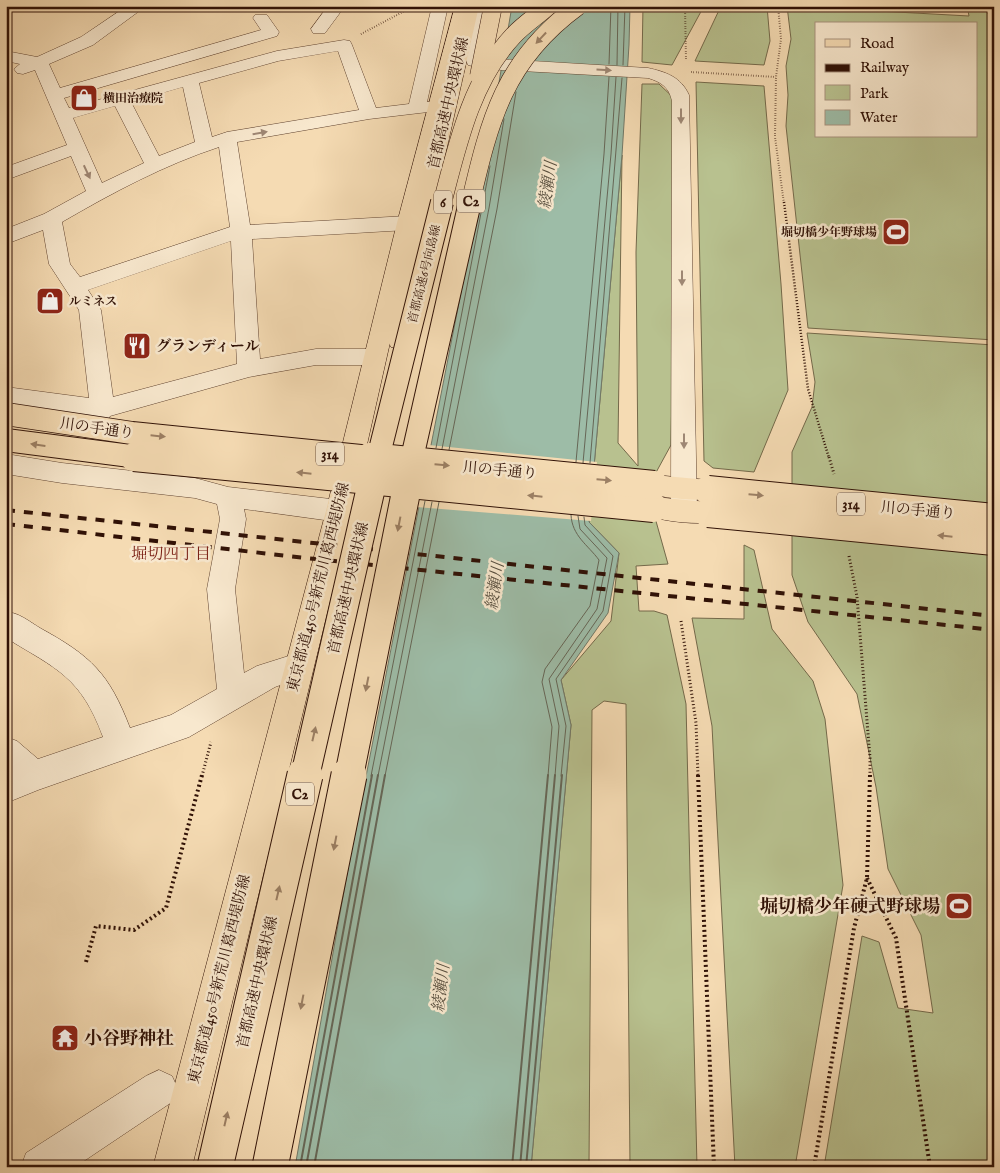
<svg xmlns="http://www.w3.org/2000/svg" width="1000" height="1173" viewBox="0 0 1000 1173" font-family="'IM FELL English','Noto Serif JP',serif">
<rect width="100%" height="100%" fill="#f5dbb3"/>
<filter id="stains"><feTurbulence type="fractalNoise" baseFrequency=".004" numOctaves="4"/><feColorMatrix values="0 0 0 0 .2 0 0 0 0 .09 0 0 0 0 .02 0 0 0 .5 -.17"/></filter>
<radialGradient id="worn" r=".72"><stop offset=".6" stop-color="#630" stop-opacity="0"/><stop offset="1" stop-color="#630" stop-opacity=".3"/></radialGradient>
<g fill="#b8c18f" stroke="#74694a" fill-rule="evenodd">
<path d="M 643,6 L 704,6 L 672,65 L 642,62 Z"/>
<path d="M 721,6 L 767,6 L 770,41 L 764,65 L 695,61 Z"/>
<path d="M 787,6 L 969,16 L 967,6 L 983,6 L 994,23 L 994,340 L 808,328 L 786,126 L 788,95 L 786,66 L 791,39 ZM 816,24 L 976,24 L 976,136 L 816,136 Z"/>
<path d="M 696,82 L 764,86 L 781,284 L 788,390 L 754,472 L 713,468 L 704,461 Z"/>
<path d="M 642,84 L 659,84 L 677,101 L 671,445 L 647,489 L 668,564 L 636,566 L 639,611 L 654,611 L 667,615 L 686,704 L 697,1167 L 630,1167 L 626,704 L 604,701 L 592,710 L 589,1167 L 531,1167 L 571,725 L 561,680 L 611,621 L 619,553 L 589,522 L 622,155 L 618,443 L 638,466 L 636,252 Z"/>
<path d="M 807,333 L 994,345 L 994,1167 L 824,1167 L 862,936 L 879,942 L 898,1008 L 933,1013 L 921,935 L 888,869 L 876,787 L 857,694 L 808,622 L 792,575 L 792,452 L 812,407 L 815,382 Z"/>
<path d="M 744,545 L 754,550 L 772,629 L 813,681 L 825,719 L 843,885 L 795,1167 L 735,1167 L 712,726 L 692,618 L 744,619 Z"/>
</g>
<path fill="#9dbca7" stroke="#717867" d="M 512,6 L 630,6 L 629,45 L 622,155 L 589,522 L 619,553 L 608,613 L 561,680 L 571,725 L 531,1167 L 295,1167 L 349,863 L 478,206 Z"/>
<path fill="#f5dbb3" d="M 429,445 L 597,462 L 591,521 L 416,507 Z"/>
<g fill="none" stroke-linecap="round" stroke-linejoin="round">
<g stroke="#666656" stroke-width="1">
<path d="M 609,64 L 611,6"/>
<path d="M 617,65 L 618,6"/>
<path d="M 623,65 L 625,6"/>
<path d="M 436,448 L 490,166"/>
<path d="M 442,449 L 489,208 L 504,119"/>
<path d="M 449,450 L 497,209 L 516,92"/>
<path d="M 576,462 L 604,154 L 609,77"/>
<path d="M 583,463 L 611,154 L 616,77"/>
<path d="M 590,463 L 622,78"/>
<path d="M 371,776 L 425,501"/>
<path d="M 378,776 L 432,502"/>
<path d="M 385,776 L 439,502"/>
<path d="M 548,776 L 552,727 L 542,682 L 545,669 L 590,606 L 599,560 C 588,545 572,536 571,515"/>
<path d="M 555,776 L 559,726 L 549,679 L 597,609 L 607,558 L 580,529 L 578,516"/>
<path d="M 561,776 L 566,726 L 556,679 L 603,611 L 613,556 L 585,525 L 584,517"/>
</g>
<g stroke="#666656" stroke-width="2">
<path d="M 300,1167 L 372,775"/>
<path d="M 306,1167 L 378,775"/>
<path d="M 314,1167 L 385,775"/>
<path d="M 512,1167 L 548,775"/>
<path d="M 520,1167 L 555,775"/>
<path d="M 526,1167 L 562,775"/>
</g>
<defs>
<g id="minor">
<path d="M 127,6 L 146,6 L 93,45 L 49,64 L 60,88 L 261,30 L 253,18 L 255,15 L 267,15 L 279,32 L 277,36 L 64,98 L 69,108 L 277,51 L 344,40 L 350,41 L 352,45 L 376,108 L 409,104 L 432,6 L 448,6 L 427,102 L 445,102 L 448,106 L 445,110 L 369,119 L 237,142 L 250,225 L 407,216 L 414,218 L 417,223 L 414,228 L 407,230 L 252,239 L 260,359 L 316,349 L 375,349 L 383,351 L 386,357 L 383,363 L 375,365 L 316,365 L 249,377 L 110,416 L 103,430 L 94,432 L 85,430 L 82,423 L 86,416 L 6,405 L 6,387 L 89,398 L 79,310 L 49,264 L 43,230 L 6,244 L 6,229 L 44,214 L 86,191 L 71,156 L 6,180 L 6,167 L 67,145 L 35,70 L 23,74 L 17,73 L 14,69 L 20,64 L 6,61 L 6,51 L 37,57 L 81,37 ZM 338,51 L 359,110 L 227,132 L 212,137 L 199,83 L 278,61 ZM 183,87 L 195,142 L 159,156 L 131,102 ZM 115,106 L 144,163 L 102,183 L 73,118 ZM 219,147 L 230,227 L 80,277 L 70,264 L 62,222 C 112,193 164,165 219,147 ZM 231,241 L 237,364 L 113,397 L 101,310 L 88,290 Z"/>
<path d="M 328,6 L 345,6 L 325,33 L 313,33 L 311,29 Z"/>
<path d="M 474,6 L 490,6 L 479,53 L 481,58 L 648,68 C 666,72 681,77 689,95 L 697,511 L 693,519 L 684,522 L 675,519 L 671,511 L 672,101 C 669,87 661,82 648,78 L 485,69 L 468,65 L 463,53 Z"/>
<path d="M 6,454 L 62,463 L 195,478 L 228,487 L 339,500 L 348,503 L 352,511 L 348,519 L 339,522 L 244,509 L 246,519 L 235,589 L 244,673 L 257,666 L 298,653 L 308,657 L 313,666 L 308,675 L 275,687 L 189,737 L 38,790 L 6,803 L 6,737 L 17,741 L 38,759 L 103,737 C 81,677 57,669 6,638 L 6,612 C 18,612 30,622 40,628 C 91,656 109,673 130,728 L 171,715 L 217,689 L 207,589 L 220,519 L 217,504 L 195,498 L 62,483 L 6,474 Z"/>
<path d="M 159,1070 L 172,1076 L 178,1089 L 172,1102 L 75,1167 L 21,1167 L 26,1153 L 146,1076 Z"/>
</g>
<g id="major">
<path d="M 455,6 L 471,6 L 417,223 L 352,511 L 192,1167 L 153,1167 L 326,511 L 397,223 Z"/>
<path d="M 654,475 L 708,480 L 717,483 L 721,490 L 717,497 C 700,503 662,498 645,492 L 641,485 L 645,478 Z"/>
<path d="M 654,497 L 708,502 L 717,505 L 721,513 L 717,521 C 700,526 662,521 645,515 L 641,508 L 645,501 Z"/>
</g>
<path id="highway" d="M 463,6 L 479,6 L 423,253 L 410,341 L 407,347 L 399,349 L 391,347 L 388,341 L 403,253 Z"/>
</defs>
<use href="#minor" stroke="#614431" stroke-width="1"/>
<use href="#major" stroke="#301106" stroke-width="1"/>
<use href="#highway" stroke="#301106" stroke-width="1"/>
<g stroke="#301106" stroke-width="2" stroke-dasharray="0.5 2" stroke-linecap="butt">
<path d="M 685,6 L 686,60"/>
<path d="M 778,6 L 781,39 L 776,77 L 775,137 L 784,204"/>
<path d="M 361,34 L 414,6"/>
<path d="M 691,72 L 776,77"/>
</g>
<path stroke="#301106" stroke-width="2.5" stroke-dasharray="1 2" stroke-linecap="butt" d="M 784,202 L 808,389 L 829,458"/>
<g stroke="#301106" stroke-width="3" stroke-dasharray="1 2.5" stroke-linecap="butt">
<path d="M 829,457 L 834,474"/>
<path d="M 849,556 L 857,597 L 870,758 L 870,776"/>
<path d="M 681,621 L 696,723 L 698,776"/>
<path d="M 202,776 L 211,742"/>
</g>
<g stroke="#301106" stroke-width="4" stroke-dasharray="2 3" stroke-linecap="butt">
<path d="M 698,775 L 714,1167"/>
<path d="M 867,878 L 896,938 L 930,1167"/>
<path d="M 86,962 L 96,926 L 134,930 L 166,908 L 202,775"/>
<path d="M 814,1167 L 854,928 L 867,878 L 870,775"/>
</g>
<use href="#minor" fill="#f8e8ce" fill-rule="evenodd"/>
<use href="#major" fill="#f5dbb3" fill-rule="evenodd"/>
<use href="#highway" fill="#f5dbb3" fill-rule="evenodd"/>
<g stroke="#301106" stroke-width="4" stroke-dasharray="9 9" stroke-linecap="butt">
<path d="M 6,510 L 994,616"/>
<path d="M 6,524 L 306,558 L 994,630"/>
</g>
<defs>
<g id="major-bridge-far1">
<path d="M 6,414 L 132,433 L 381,458"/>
<path d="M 6,440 L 146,458"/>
</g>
<g id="major-bridge">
<path d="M 134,457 L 654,508"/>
<path d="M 369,457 L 654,485"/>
<path d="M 708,490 L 994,518"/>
<path d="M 708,513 L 994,541"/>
</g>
<g id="highway-bridge-far3">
<path d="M 479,76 L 493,6"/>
<path d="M 442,204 C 457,146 471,81 513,36 C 523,25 537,16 548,6"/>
<path d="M 470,204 C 490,119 504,60 578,6"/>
</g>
<g id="highway-bridge-far2">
<path d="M 378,458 L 442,202"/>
<path d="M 412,458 L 470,202"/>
</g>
<g id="highway-bridge-far1">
<path d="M 305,776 L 378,457"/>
<path d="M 349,776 L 413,457"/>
</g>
<g id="highway-bridge">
<path d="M 215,1167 L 305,775"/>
<path d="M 270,1167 L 349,775"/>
</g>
</defs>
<use href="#major-bridge-far1" stroke="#301106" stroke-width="24" stroke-linecap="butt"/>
<use href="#major-bridge" stroke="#301106" stroke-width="30" stroke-linecap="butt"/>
<use href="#highway-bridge-far3" stroke="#301106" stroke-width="19" stroke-linecap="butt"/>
<use href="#highway-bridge-far2" stroke="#301106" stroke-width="24" stroke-linecap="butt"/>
<use href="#highway-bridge-far1" stroke="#301106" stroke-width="30" stroke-linecap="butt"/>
<use href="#highway-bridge" stroke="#301106" stroke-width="37" stroke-linecap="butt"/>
<use href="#major-bridge-far1" stroke="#f5dbb3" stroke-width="22"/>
<use href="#major-bridge" stroke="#f5dbb3" stroke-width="28"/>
<use href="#highway-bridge-far3" stroke="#f5dbb3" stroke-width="18"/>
<use href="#highway-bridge-far2" stroke="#f5dbb3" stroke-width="22"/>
<use href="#highway-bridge-far1" stroke="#f5dbb3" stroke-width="28"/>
<use href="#highway-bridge" stroke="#f5dbb3" stroke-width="35"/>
</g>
<defs><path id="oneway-solid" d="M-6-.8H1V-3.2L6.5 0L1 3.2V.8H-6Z" transform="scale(1.25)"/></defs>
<g fill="#9c8065">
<use href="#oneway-solid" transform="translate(541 38) rotate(133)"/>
<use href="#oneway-solid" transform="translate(158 436) rotate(6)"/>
<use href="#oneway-solid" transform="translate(38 445) rotate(-172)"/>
<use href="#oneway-solid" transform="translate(442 465) rotate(5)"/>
<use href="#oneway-solid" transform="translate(304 473) rotate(-174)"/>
<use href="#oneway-solid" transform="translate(604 480) rotate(5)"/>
<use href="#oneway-solid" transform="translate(756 495) rotate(5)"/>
<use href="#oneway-solid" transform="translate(535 496) rotate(-174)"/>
<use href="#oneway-solid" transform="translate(399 524) rotate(101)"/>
<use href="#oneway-solid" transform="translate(945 536) rotate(-174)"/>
<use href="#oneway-solid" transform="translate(367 684) rotate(101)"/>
<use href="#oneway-solid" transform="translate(314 734) rotate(-77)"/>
<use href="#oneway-solid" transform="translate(335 843) rotate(101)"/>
<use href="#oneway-solid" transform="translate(278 893) rotate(-77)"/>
<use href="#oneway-solid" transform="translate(302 1002) rotate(101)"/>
<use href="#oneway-solid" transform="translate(226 1119) rotate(-77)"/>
</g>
<g fill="#9e8774">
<use href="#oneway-solid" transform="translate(604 70) rotate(3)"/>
<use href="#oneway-solid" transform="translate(681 116) rotate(90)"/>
<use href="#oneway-solid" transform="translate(260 133) rotate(-10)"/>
<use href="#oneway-solid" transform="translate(87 172) rotate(65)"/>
<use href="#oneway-solid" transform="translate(682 278) rotate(90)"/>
<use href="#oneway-solid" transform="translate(684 441) rotate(90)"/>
</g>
<defs>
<symbol id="shop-square" viewBox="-11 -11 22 22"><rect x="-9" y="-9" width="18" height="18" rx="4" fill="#8f2418" stroke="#f8e8ce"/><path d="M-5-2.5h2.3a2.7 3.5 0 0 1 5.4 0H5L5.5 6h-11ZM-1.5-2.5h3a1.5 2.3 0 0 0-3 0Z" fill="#fff"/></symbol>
<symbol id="stadium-square" viewBox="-11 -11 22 22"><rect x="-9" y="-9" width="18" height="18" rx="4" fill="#8f2418" stroke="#f8e8ce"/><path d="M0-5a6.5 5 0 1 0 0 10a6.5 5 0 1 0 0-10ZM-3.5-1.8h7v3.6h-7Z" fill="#fff"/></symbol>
<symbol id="restaurant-square" viewBox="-11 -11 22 22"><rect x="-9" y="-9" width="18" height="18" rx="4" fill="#8f2418" stroke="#f8e8ce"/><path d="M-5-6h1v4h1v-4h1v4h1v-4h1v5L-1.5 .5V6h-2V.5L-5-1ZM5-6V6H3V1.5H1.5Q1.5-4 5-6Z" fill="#fff"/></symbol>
<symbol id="temple-square" viewBox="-11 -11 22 22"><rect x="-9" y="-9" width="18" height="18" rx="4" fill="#8f2418" stroke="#f8e8ce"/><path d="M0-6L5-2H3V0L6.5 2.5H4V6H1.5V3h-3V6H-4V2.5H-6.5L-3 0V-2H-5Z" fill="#fff"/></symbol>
</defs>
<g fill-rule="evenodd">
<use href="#shop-square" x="68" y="82" width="32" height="32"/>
<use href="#stadium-square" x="880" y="216" width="32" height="32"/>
<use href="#shop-square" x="34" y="285" width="32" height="32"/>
<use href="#restaurant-square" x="121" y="330" width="32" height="32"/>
<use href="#stadium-square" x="943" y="890" width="32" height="32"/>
<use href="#temple-square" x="49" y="1022" width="32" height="32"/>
</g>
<g text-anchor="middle" stroke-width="5" stroke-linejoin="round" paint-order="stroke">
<g font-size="12" font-weight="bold" fill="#301106" stroke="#f8e8ce" text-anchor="start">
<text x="103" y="102">横田治療院</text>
<text x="877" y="236" text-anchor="end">堀切橋少年野球場</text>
<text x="69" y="305">ルミネス</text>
</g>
<g font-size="12" fill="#301106" stroke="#f8e8ce">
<text transform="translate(424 274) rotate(-76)" y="4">首都高速6号向島線</text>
</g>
<g fill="#f8e8ce" stroke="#6c5242" stroke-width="1">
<rect x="457" y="189.5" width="28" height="23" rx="4"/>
<rect x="434" y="190.5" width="18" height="23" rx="4"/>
<rect x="316" y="442.5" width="28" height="23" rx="4"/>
<rect x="837" y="492.5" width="28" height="23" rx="4"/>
<rect x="286" y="782.5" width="28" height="23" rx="4"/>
</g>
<g font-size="14" font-weight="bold" fill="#301106">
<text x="471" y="206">C2</text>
<text x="443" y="207">6</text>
<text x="330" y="459">314</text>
<text x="851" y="509">314</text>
<text x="300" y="799">C2</text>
</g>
<g font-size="15" fill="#301106" stroke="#f8e8ce">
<text transform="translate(448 103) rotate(-77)" y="5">首都高速中央環状線</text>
<text transform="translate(97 428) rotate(8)" y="5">川の手通り</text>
<text transform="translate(500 470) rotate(5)" y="5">川の手通り</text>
<text transform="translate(918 510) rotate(5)" y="5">川の手通り</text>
<text transform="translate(318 587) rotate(-76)" y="5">東京都道450号新荒川葛西堤防線</text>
<text transform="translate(348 588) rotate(-77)" y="5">首都高速中央環状線</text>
<text transform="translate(219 979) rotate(-76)" y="5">東京都道450号新荒川葛西堤防線</text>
<text transform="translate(257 982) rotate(-77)" y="5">首都高速中央環状線</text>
</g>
<g font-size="15" font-weight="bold" fill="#301106" stroke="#f8e8ce" text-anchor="start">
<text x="156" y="351">グランディール</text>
</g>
<g font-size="16" font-style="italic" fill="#564d3e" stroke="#f8e8ce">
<text transform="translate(547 185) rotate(-82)" y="6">綾瀬川</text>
<text transform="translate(494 586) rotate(-82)" y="6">綾瀬川</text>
<text transform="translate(440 988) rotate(-83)" y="6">綾瀬川</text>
</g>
<g font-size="16" fill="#7a1f14" stroke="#f8e8ce">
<text x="171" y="559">堀切四丁目</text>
</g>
<g font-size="18" font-weight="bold" fill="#301106" stroke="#f8e8ce" text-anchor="end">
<text x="940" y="912">堀切橋少年硬式野球場</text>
<text x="84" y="1044" text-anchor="start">小谷野神社</text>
</g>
</g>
<rect width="1000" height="1173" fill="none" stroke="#f5dbb3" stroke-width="25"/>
<rect x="8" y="8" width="985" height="1158" fill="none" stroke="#301106" stroke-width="2.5"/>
<rect x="12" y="12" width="975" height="1148" fill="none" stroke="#301106"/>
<rect x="815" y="22" width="162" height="115" fill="#f8e8ce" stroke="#a8927e"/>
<rect x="825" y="39" width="25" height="8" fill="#f5dbb3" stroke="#a8927e"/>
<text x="860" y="48" font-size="15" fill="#301106">Road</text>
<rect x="825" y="64" width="25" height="8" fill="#301106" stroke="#a8927e"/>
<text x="860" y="72" font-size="15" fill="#301106">Railway</text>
<rect x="825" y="85" width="25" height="15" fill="#b8c18f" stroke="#a8927e"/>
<text x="860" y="98" font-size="15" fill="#301106">Park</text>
<rect x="825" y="110" width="25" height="15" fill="#9dbca7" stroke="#a8927e"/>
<text x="860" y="122" font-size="15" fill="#301106">Water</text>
<rect width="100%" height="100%" filter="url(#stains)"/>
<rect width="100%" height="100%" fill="url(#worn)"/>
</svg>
